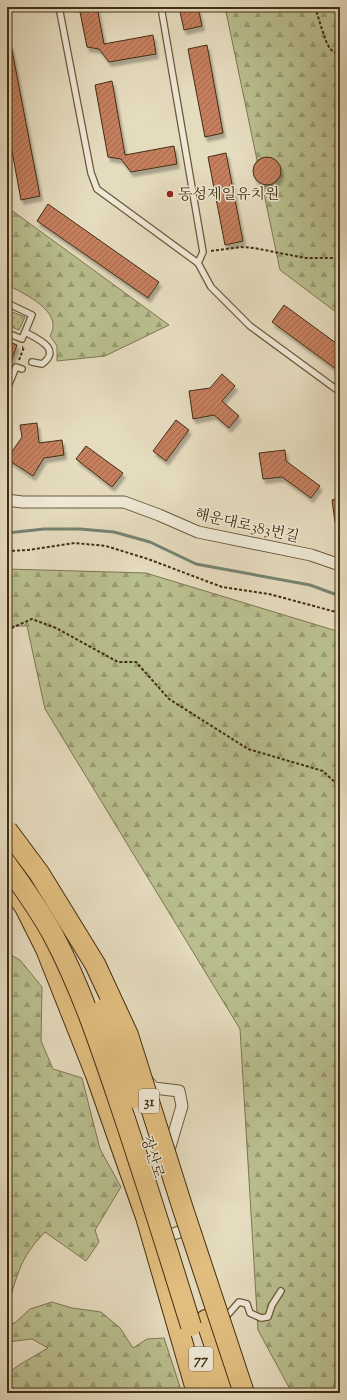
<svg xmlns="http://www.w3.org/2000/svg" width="347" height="1400" viewBox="0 0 347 1400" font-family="'Sorts Mill Goudy','Noto Serif KR',serif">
<defs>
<pattern id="forest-firs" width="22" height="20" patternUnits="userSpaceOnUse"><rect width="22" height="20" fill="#b9be8e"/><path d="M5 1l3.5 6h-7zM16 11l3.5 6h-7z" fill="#989b73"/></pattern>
<pattern id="park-dots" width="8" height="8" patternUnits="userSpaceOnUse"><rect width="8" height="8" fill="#b9be8e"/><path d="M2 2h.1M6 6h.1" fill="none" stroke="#989b73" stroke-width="1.8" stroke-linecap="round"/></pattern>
<pattern id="building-hatch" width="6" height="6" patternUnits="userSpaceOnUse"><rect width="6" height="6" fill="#c57f5f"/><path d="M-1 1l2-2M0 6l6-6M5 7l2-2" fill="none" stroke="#a2684d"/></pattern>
<filter id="shadow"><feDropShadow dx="2.5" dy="4.5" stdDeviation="1" flood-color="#0004"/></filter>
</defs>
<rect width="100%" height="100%" fill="#e5dbbe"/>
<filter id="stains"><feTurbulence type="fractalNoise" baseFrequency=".005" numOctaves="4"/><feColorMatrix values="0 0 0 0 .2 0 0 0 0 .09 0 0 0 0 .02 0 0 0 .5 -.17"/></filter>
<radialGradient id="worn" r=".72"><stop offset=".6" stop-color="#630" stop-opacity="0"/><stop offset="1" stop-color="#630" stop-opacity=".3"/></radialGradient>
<g fill="url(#forest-firs)" stroke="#7e7650">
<path d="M 225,7 L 340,7 L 340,315 L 280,270 Z"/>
<path d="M 7,207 L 169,325 L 105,356 L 57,361 L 57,346 L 50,336 C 51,334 53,330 53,327 C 55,308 22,292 7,285 Z"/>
<path d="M 7,569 L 146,573 L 340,632 L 340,1393 L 292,1393 L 258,1330 L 240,1029 L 45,709 L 27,626 L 7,626 Z"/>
<path d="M 7,953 L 20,960 L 42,987 L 41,1041 L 53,1069 L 82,1078 L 100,1149 L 121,1187 L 95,1230 L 99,1242 L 86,1261 L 45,1232 C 23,1255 19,1268 10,1299 L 7,1301 Z"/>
<path d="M 52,1302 L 72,1308 L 101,1312 L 120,1328 L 133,1348 L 147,1339 L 164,1338 L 182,1393 L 7,1393 L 7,1374 L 19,1365 L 48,1348 L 32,1339 L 7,1342 L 7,1326 L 16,1322 L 30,1309 Z"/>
</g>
<path fill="url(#park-dots)" stroke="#7e7650" d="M 7,310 L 25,317 L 19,330 L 7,325 Z"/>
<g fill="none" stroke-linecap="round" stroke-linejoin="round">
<path stroke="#758371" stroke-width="3" d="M 7,533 L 44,529 L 80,529 L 114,532 L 150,542 L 196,564 L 310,585 L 340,596"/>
</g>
<g fill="url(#building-hatch)" stroke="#432e11" filter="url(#shadow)">
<path d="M 79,7 L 97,7 L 104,44 L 153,35 L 156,54 L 109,62 L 99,49 L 87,47 Z"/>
<path d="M 179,7 L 198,7 L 202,26 L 184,30 Z"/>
<path d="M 7,45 L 11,45 L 40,196 L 21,200 L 7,124 Z"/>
<path d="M 207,45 L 223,133 L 205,137 L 188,49 Z"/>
<path d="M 112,81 L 125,155 L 174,146 L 177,164 L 131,172 L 121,159 L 108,157 L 95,85 Z"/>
<path d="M 226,153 L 243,241 L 225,245 L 208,157 Z"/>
<circle cx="267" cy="171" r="14"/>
<path d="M 48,204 L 159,282 L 148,298 L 37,221 Z"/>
<path d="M 284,305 L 340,346 L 340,372 L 272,322 Z"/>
<path d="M 7,341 L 17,345 L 8,370 L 7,370 Z"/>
<path d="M 222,374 L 235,386 L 222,401 L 239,416 L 229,428 L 214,415 L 193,419 L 189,391 L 210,388 Z"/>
<path d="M 176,420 L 189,430 L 166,461 L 153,451 Z"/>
<path d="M 37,423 L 39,443 L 62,440 L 64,455 L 44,458 L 33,476 L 7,459 L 22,437 L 20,425 Z"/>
<path d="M 86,446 L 123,473 L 112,487 L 76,459 Z"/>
<path d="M 285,450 L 286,461 L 320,486 L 311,498 L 282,477 L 263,479 L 259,453 Z"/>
<path d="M 340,498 L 340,522 L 335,522 L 332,500 Z"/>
</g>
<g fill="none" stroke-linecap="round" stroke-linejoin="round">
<defs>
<g id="lane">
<path d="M 59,7 L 91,173 L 97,189 L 198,263 L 211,287 L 250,326 L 340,392"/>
<path d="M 161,7 L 203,252 L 198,263"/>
<path d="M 7,303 L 32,315 L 22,339 L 7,333"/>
<path d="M 25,332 C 36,338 63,349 42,364 L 32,362"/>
<path d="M 7,383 L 9,384 L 16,367 L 22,369"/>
<path d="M 224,1319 L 239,1302 L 247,1304 L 250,1313 L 261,1318 L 268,1317 L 272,1305 L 281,1291"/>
</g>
<g id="street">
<path d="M 7,500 L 22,502 L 124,502 L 159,515 L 198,532 L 311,555 L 340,565"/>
<path d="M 145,1078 L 154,1088 L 179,1091 L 182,1106 L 169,1150 L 170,1155"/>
<path d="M 159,1239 L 182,1231"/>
</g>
<g id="highway">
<path d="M 14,891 L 25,907 L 46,949 L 96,1075 L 146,1217 L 197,1393"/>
<path d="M 206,1320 L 231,1393"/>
<path d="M 202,1364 L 211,1393"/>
</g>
</defs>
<use href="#lane" stroke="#6c593c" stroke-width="8"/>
<use href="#street" stroke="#6c593c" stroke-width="13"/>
<use href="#highway" stroke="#432e11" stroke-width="22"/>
<g stroke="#432e11" stroke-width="2" stroke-dasharray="3 2" stroke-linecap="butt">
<path d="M 315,7 L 325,39 L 330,49 L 340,56"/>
<path d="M 211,251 L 241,247 L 254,248 L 305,258 L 340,258"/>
<path d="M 19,360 L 24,347 L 22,347"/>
<path d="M 7,551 L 29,550 L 75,543 L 106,546 L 148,559 L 222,587 L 269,594 L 340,613"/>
<path d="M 7,630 L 32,619 L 56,628 L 118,662 L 136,662 L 169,699 L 248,749 L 323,771 L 340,787"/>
</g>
<use href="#lane" stroke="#eee8d5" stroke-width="5.5"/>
<use href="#street" stroke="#eee8d5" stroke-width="11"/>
<use href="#highway" stroke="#e2be7f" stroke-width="20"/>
<defs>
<g id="highway-bridge">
<path d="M 7,830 L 39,873 L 95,964 L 128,1035 L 182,1206 L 244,1393"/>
<path d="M 7,865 C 23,887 39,910 52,933 C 83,991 103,1054 124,1116 C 147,1185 169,1255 191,1326"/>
<path d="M 103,1009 L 116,1043 L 134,1098"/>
</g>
</defs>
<use href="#highway-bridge" stroke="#432e11" stroke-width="22" stroke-linecap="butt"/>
<use href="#highway-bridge" stroke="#e2be7f" stroke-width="20"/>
</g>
<circle fill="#8f2418" stroke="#eee8d5" stroke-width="1.5" cx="170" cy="194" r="4"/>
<g text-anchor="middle" stroke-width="3" stroke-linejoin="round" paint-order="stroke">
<g fill="#eee8d5" stroke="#76664c" stroke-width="1">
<rect x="139" y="1089" width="20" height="24" rx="3"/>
<rect x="189" y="1347" width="24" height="24" rx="3"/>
</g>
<g font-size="14" font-weight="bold" fill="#432e11">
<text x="149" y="1106">31</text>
<text x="201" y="1364">77</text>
</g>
<g font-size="15" fill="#432e11" stroke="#eee8d5" text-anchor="start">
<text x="178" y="199">동성제일유치원</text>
</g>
<g font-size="15" fill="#432e11" stroke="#eee8d5">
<text transform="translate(247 525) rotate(13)" y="5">해운대로383번길</text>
<text transform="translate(153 1157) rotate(72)" y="5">장산로</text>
</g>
</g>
<rect width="347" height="1400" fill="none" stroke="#e5dbbe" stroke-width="24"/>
<rect x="8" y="8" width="331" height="1384" fill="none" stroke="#432e11" stroke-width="2"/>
<rect x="12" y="12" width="323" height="1376" fill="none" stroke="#432e11"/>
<rect width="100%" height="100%" filter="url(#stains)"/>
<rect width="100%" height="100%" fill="url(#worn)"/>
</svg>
